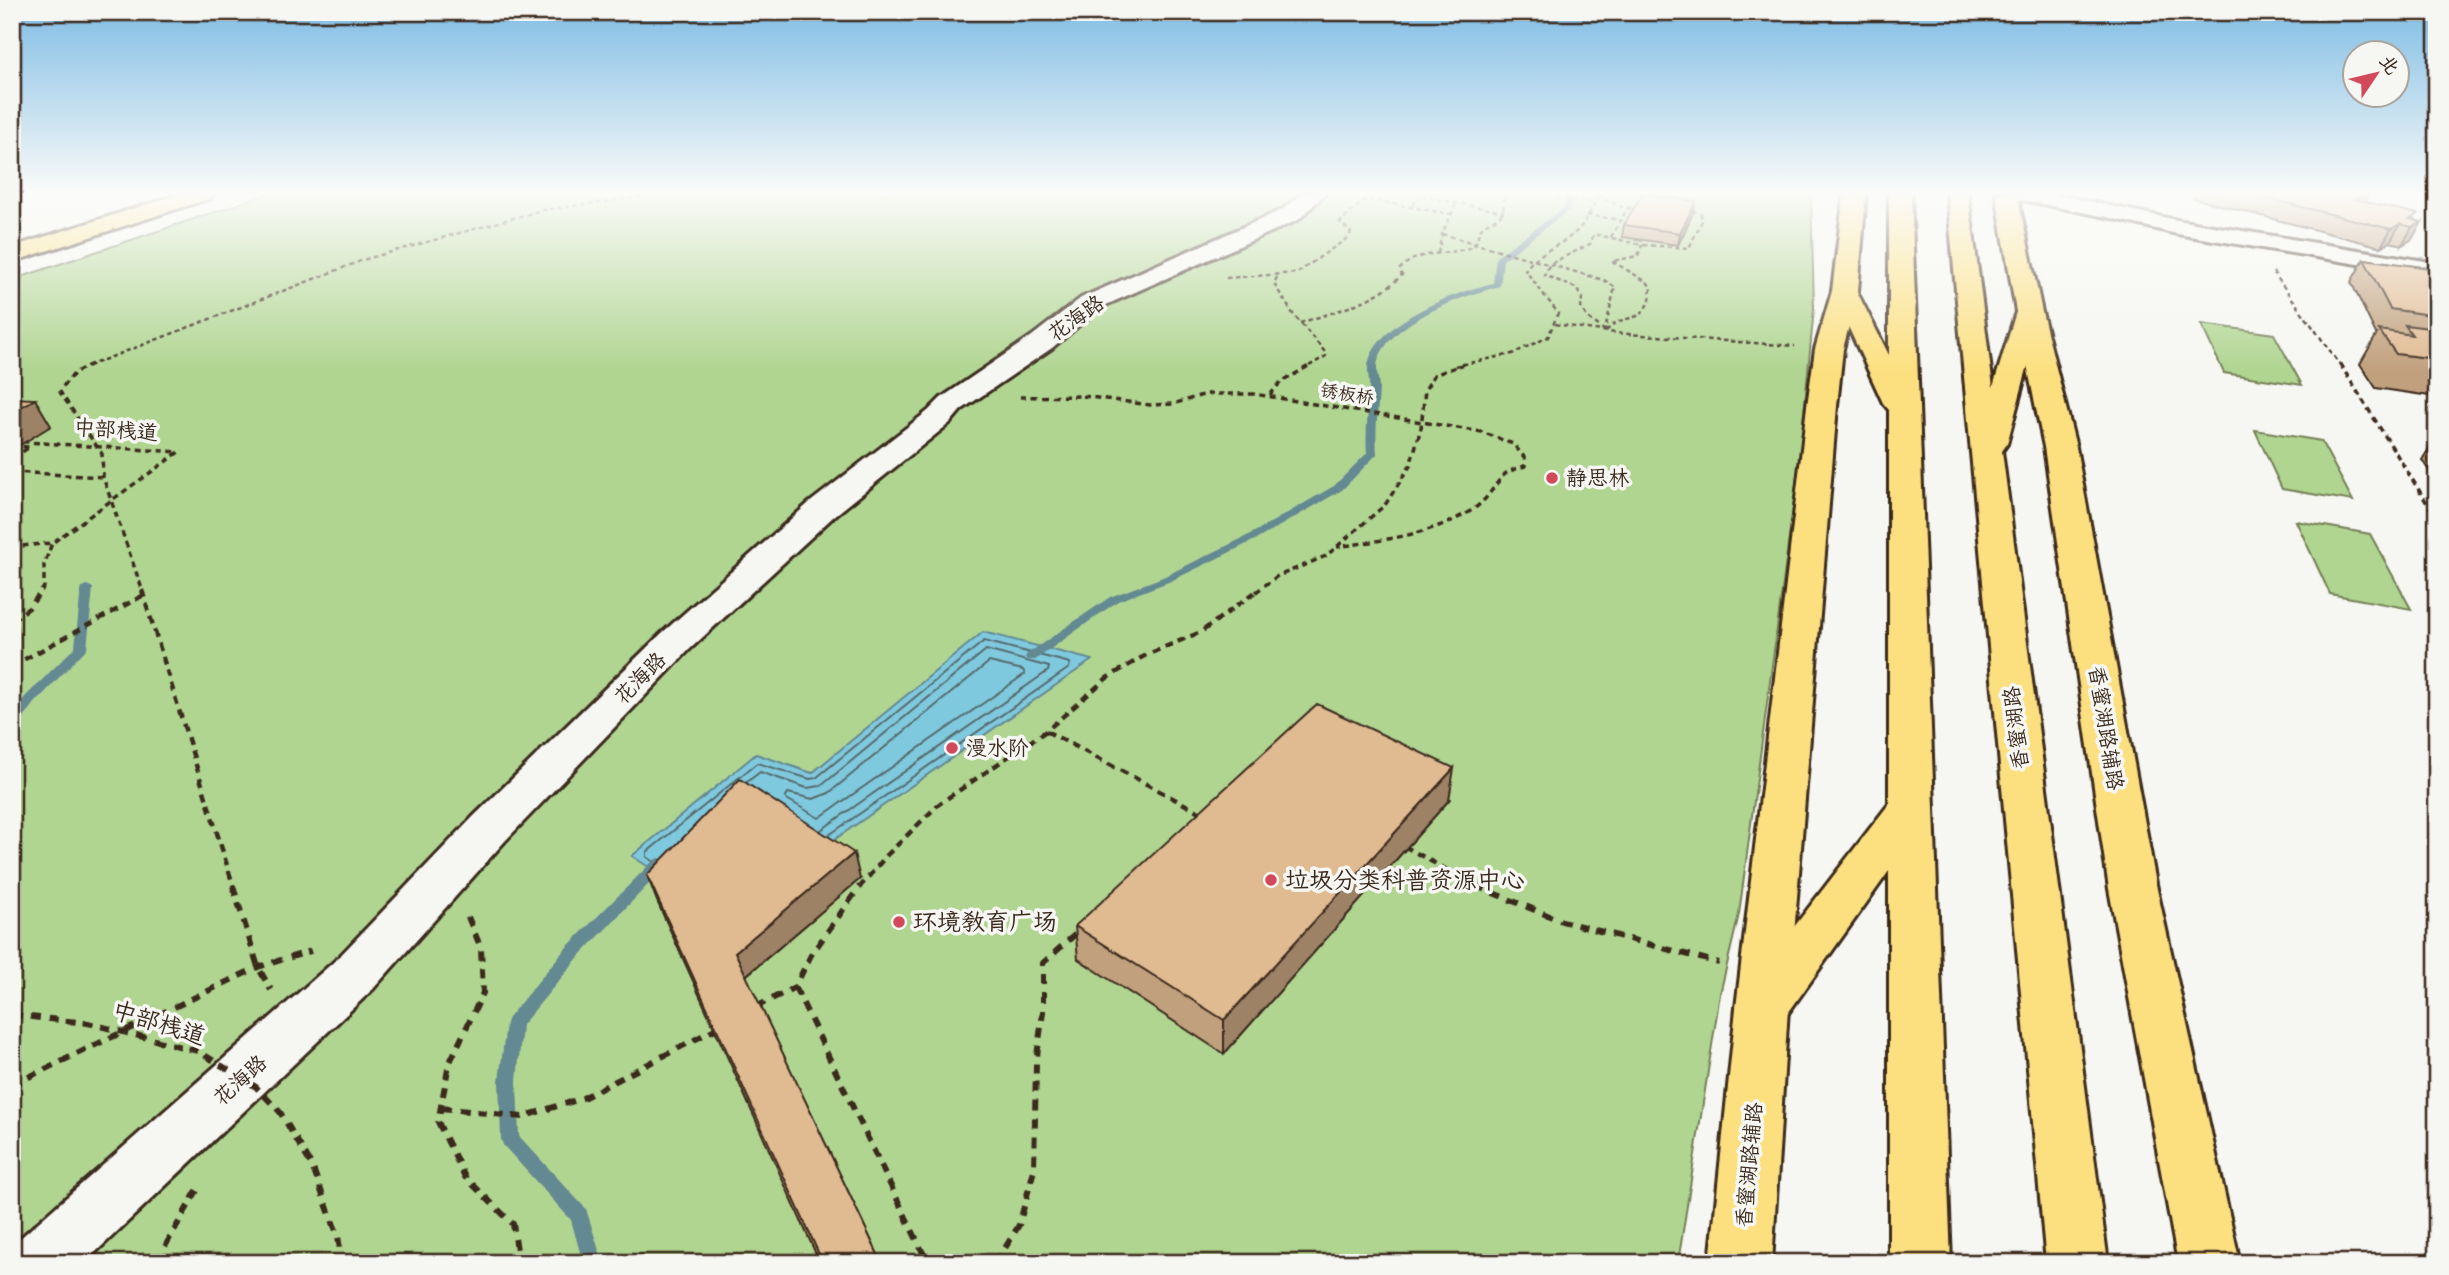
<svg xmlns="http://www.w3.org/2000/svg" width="2449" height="1275" viewBox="0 0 2449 1275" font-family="'Shantell Sans','LXGW WenKai TC',sans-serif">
<rect width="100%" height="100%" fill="#f6f6f2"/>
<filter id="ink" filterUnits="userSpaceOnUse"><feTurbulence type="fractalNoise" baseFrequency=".0143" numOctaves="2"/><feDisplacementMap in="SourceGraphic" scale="14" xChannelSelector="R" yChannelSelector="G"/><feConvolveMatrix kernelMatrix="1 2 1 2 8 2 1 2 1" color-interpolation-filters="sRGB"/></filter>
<g filter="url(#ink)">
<g fill="#b0d591" stroke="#768058" stroke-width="2">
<path d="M 271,193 L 1811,193 L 1814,308 L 1800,455 L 1739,914 L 1720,994 L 1678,1263 L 12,1263 L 12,280 Z"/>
<path d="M 2201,324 L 2274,334 L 2302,385 L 2224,373 Z"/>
<path d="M 2255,430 L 2321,441 L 2353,501 L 2282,489 Z"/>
<path d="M 2296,521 L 2370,534 L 2411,609 L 2330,594 Z"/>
</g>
<path fill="#7fc9df" stroke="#648992" stroke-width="2" d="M 983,632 L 1092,660 L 818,851 L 673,883 L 632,856 L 756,754 L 812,773 Z"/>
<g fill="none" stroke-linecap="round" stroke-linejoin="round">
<g stroke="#566a6b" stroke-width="2">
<path d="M 989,662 L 1023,670 L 1025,674 L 819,818 L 785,798 L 788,793 L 813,799 L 829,793 Z"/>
<path d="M 747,782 L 760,772 L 807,788 L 821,786 L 986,650 L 1049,667 L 1048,671 L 821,830"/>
<path d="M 656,863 L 647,857 L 647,852 L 757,763 L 810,779 L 816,778 L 984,641 L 1070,663 L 1069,668 L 829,835"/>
</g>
<g fill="#648992" fill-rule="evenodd">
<path d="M 1568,193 L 1574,193 L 1569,210 L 1503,260 L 1500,286 C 1463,296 1390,321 1378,361 C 1375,370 1379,379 1379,388 C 1378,410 1375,432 1377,454 L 1342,490 L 1259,538 L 1171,581 L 1118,601 L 1035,660 L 1027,660 L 1025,657 L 1027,654 L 1110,597 L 1163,577 L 1251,534 L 1334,486 L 1367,453 C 1365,431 1369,410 1369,388 C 1370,380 1366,370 1369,361 C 1382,319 1454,293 1493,283 L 1496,257 L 1564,208 Z"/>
<path d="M 87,585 L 93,588 L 87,648 L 35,703 L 17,727 L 12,728 L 12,714 L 25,697 L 75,647 L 81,588 Z"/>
<path d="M 659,858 L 664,860 L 667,864 L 664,868 L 577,959 L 522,1025 L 517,1081 L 519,1136 L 586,1209 L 603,1263 L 583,1263 L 571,1220 L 503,1145 L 501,1139 L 499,1081 L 506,1023 L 508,1018 L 565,949 L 654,860 Z"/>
</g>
<defs>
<g id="minor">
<path d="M 1303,193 L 1326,193 L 1298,220 L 1099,308 L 1052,348 L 961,410 L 950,423 L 833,517 L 690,649 L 505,841 L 373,989 L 84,1263 L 12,1263 L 12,1252 L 17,1241 L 337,959 L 473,817 L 662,633 L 809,503 L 928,411 L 941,398 L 1032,336 L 1081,298 L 1282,210 Z"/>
<path d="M 2007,193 L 2049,193 L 2177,220 L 2437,263 L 2437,277 L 2177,234 L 2107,217 L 2017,199 L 2009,198 Z"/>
</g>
<g id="major">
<path d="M 183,193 L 214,193 L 211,198 L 12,262 L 12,247 Z"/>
<path d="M 1844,193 L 1866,193 L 1858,291 L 1843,349 L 1837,406 L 1788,1008 L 1772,1263 L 1710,1263 L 1736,1008 L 1807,406 L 1815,349 L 1832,291 Z"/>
<path d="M 1996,193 L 2017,193 L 2042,312 L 2076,447 L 2157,889 L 2240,1263 L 2178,1263 L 2109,889 L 2044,447 L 2016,312 Z"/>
</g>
<g id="highway">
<path d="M 1889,193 L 1911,193 L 1951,1263 L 1889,1263 L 1889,871 L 1781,1023 L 1762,1030 L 1743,1023 L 1736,1008 L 1743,993 L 1889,804 L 1889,410 L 1883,403 L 1832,291 L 1836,286 L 1845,283 L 1854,286 L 1889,355 Z"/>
<path d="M 1947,193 L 1968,193 L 1993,387 L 2016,312 L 2020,306 L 2029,304 L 2038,306 L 2042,312 L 2007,444 L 2002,451 L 2108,1263 L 2046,1263 Z"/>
</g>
</defs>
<use href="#minor" stroke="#3b2a1e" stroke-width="6"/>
<use href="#major" stroke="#3b2a1e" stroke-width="6"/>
<use href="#highway" stroke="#3b2a1e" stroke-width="6"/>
<g stroke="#3b2a1e" stroke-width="2.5" stroke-dasharray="4.5 3.5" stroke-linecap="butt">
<path d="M 1524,193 L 1594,202"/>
<path d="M 1422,196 L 1504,212"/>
<path d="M 1597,196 L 1627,209"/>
<path d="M 1412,205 L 1422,193"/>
<path d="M 1587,215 L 1620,220"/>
<path d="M 1442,234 L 1604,280 L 1615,287 L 1605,330"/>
<path d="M 1611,237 L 1627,209 L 1640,204"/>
<path d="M 1475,245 L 1480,229 C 1498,213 1506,223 1503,193"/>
<path d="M 1438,253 L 1442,234 L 1457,202"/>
<path d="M 2273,272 L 2341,366"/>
<path d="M 1277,277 L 1274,284 L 1293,314 L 1325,352 L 1326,356 L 1309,366"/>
<path d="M 1226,278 L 1297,273 L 1346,239 L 1351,233 L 1340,222 L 1366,199 L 1450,214"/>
<path d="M 1300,323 C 1336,311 1374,303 1402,275 L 1399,270 C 1419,247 1450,258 1475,245"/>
<path d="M 1555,324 L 1615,333 L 1795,346"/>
<path d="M 1605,331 L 1587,317 L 1581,308 L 1582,298 L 1576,288 L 1544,275 L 1550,264 L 1590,244 L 1594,234 L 1642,245 L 1689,248 L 1702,221 L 1701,214 L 1690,210"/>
<path d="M 1606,331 L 1616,322 L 1641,315 L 1650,300 L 1651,287 L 1647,282 L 1612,261 L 1638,256 L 1642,245"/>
<path d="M 88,366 L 366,259 L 542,210 L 671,193"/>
<path d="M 1455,366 L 1512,354 L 1548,337 L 1558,313 L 1525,270 C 1537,253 1555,248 1571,236 C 1585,226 1592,208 1599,193"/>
</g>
<g stroke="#3b2a1e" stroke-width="3.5" stroke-dasharray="6 4.5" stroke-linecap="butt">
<path d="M 92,364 C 77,370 67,378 60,392 L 102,454 L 103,477 L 143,592"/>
<path d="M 2340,364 L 2437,519"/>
<path d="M 1270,395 L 1280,383 L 1312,364"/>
<path d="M 1020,397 L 1083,396 L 1150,405 L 1173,404 L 1206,394 L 1254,394 L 1482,432 L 1513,444 L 1525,458 L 1525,466 C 1519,468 1510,470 1505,474 C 1493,486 1488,500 1472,510 C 1432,535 1383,540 1337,547"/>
<path d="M 12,446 L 30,447 L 12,458"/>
<path d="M 12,472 L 103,477"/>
<path d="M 12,547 L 52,543 L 44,565 L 44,587 L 41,592"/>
<path d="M 1256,592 L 1276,577 L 1326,556 L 1385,505 L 1410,466 L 1421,428 L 1425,390 L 1434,375 L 1464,364"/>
</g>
<g stroke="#3b2a1e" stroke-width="4.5" stroke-dasharray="8 6" stroke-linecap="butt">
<path d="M 142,590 L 234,888"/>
<path d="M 12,620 L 29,608 L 42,590"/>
<path d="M 12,666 L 144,595"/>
<path d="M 1046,731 L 1203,814"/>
<path d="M 1404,846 L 1479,888"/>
<path d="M 859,888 L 887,855 L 939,804 L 1046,731 L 1107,678 L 1146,655 L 1201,632 L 1258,590"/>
</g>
<g stroke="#3b2a1e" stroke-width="6" stroke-dasharray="10 8" stroke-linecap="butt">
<path d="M 233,886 L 258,967 L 271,990"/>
<path d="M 1476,886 L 1562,921 L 1719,963"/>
<path d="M 468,917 L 481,948 L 483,993 L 449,1064 L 438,1122 L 465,1177 L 513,1224 L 519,1263"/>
<path d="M 795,987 L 928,1263"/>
<path d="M 756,1007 L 795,987 L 811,955 L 860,886"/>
<path d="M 12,1085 L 258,967 L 311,951"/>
<path d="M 441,1108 L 522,1117 L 583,1098 L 717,1028"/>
<path d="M 160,1263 L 163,1250 L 199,1187"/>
<path d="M 996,1263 L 1019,1225 L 1034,1170 L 1036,1063 L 1043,1012 L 1043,963 L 1079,931"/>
</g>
<use href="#minor" fill="#f6f6f2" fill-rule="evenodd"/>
<use href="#major" fill="#fce080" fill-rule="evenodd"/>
<use href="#highway" fill="#fce080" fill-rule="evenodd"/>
<path stroke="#3b2a1e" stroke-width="3.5" stroke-dasharray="6 4.5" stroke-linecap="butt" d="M 12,441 L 179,452 L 52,543"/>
<path stroke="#3b2a1e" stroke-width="6" stroke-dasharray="10 8" stroke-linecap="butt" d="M 12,1015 L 88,1023 L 198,1051 L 256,1087 L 280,1112 L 312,1166 L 338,1236 L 342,1263"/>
</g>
<g fill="#c1a07d" stroke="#3b2a1e" stroke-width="2">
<path d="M 2196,193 L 2369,193 L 2365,201 L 2415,220 L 2412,239 L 2402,245 L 2390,242 L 2381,247 L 2193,198 Z"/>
<path d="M 1696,201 L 1693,213 L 1678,245 L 1622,237 L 1624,225 Z"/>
<path d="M 2364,259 L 2437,269 L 2437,397 L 2376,388 L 2360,364 L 2377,334 L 2376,334 L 2351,282 Z"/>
<path d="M 2437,436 L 2437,483 L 2422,460 Z"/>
<path d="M 1449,800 L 1224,1054 L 1078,959 L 1075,926 Z"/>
<path d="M 647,875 L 860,879 L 746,976 L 882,1263 L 820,1263 L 657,901 Z"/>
</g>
<g fill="#9d8266" stroke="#3b2a1e" stroke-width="2">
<path d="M 2368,193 L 2369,193 L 2361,209 L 2354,199 Z"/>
<path d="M 1696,201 L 1693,213 L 1678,245 L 1680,233 Z"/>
<path d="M 2422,222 L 2412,239 L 2402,245 L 2412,227 Z"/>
<path d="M 2400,224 L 2390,242 L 2381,247 L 2391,229 Z"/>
<path d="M 35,399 L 51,426 L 12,450 L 12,412 Z"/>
<path d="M 1454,768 L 1449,800 L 1224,1054 L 1224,1020 Z"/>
<path d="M 854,853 L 860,879 L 743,978 L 735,952 Z"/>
</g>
<g fill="#e0ba91" stroke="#3b2a1e" stroke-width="2">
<path d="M 2245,193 L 2368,193 L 2354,199 L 2418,214 L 2410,219 L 2422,222 L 2412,227 L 2400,224 L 2391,229 Z"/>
<path d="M 1642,194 L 1696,201 L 1680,233 L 1624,225 Z"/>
<path d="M 2364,259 L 2437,269 L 2437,316 L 2390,309 Z"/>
<path d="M 2405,325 L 2437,329 L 2437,359 L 2396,354 L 2379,330 L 2412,335 Z"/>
<path d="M 12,398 L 35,399 L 12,412 Z"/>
<path d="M 1317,704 L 1454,768 L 1224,1020 L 1075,926 Z"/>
<path d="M 740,779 L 854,853 L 735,952 L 882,1263 L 823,1263 L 647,875 Z"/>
</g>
</g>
<linearGradient id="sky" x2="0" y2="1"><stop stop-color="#7ebce4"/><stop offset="0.52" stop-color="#fbfbf9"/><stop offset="1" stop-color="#fbfbf9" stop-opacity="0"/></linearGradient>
<rect width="2449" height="371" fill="url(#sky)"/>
<g fill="#d1495b" stroke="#f6f6f2" stroke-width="2.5">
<circle cx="1552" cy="478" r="7"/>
<circle cx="952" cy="748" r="7"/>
<circle cx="1271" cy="880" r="7"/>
<circle cx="899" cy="922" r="7"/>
</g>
<g text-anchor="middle" stroke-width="7" stroke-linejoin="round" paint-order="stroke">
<g font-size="18" fill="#3b2a1e" stroke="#f6f6f2">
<text transform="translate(1347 394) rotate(9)" y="6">锈板桥</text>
</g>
<g font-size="21" fill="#3b2a1e" stroke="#f6f6f2">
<text transform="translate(1076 318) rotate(-35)" y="7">花海路</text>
<text transform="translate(116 430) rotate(4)" y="7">中部栈道</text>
<text transform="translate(640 678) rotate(-45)" y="7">花海路</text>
<text transform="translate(2016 728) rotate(-97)" y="7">香蜜湖路</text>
<text transform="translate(2106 728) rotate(81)" y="7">香蜜湖路辅路</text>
<text transform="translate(240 1080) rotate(-42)" y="7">花海路</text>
<text transform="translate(1749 1165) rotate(-85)" y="7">香蜜湖路辅路</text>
</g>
<g font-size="21" fill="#3b2a1e" stroke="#f6f6f2" text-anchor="start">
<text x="1566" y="485">静思林</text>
<text x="966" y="755">漫水阶</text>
</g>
<g font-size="24" fill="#3b2a1e" stroke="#f6f6f2" text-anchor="start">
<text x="1285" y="888">垃圾分类科普资源中心</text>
<text x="913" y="930">环境教育广场</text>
</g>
<g font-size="24" fill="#3b2a1e" stroke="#f6f6f2">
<text transform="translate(159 1023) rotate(17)" y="8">中部栈道</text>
</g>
</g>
<rect width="2449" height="1275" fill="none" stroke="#f6f6f2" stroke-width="42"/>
<rect x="21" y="21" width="2407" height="1233" fill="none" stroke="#3b2a1e" stroke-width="2.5" filter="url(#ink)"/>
<g transform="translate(2376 74) rotate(55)"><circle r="33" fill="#f6f6f2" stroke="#aba49d" stroke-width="2"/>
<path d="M0-5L12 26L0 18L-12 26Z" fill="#d1495b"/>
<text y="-10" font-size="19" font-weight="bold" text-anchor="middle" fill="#3b2a1e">北</text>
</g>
</svg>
